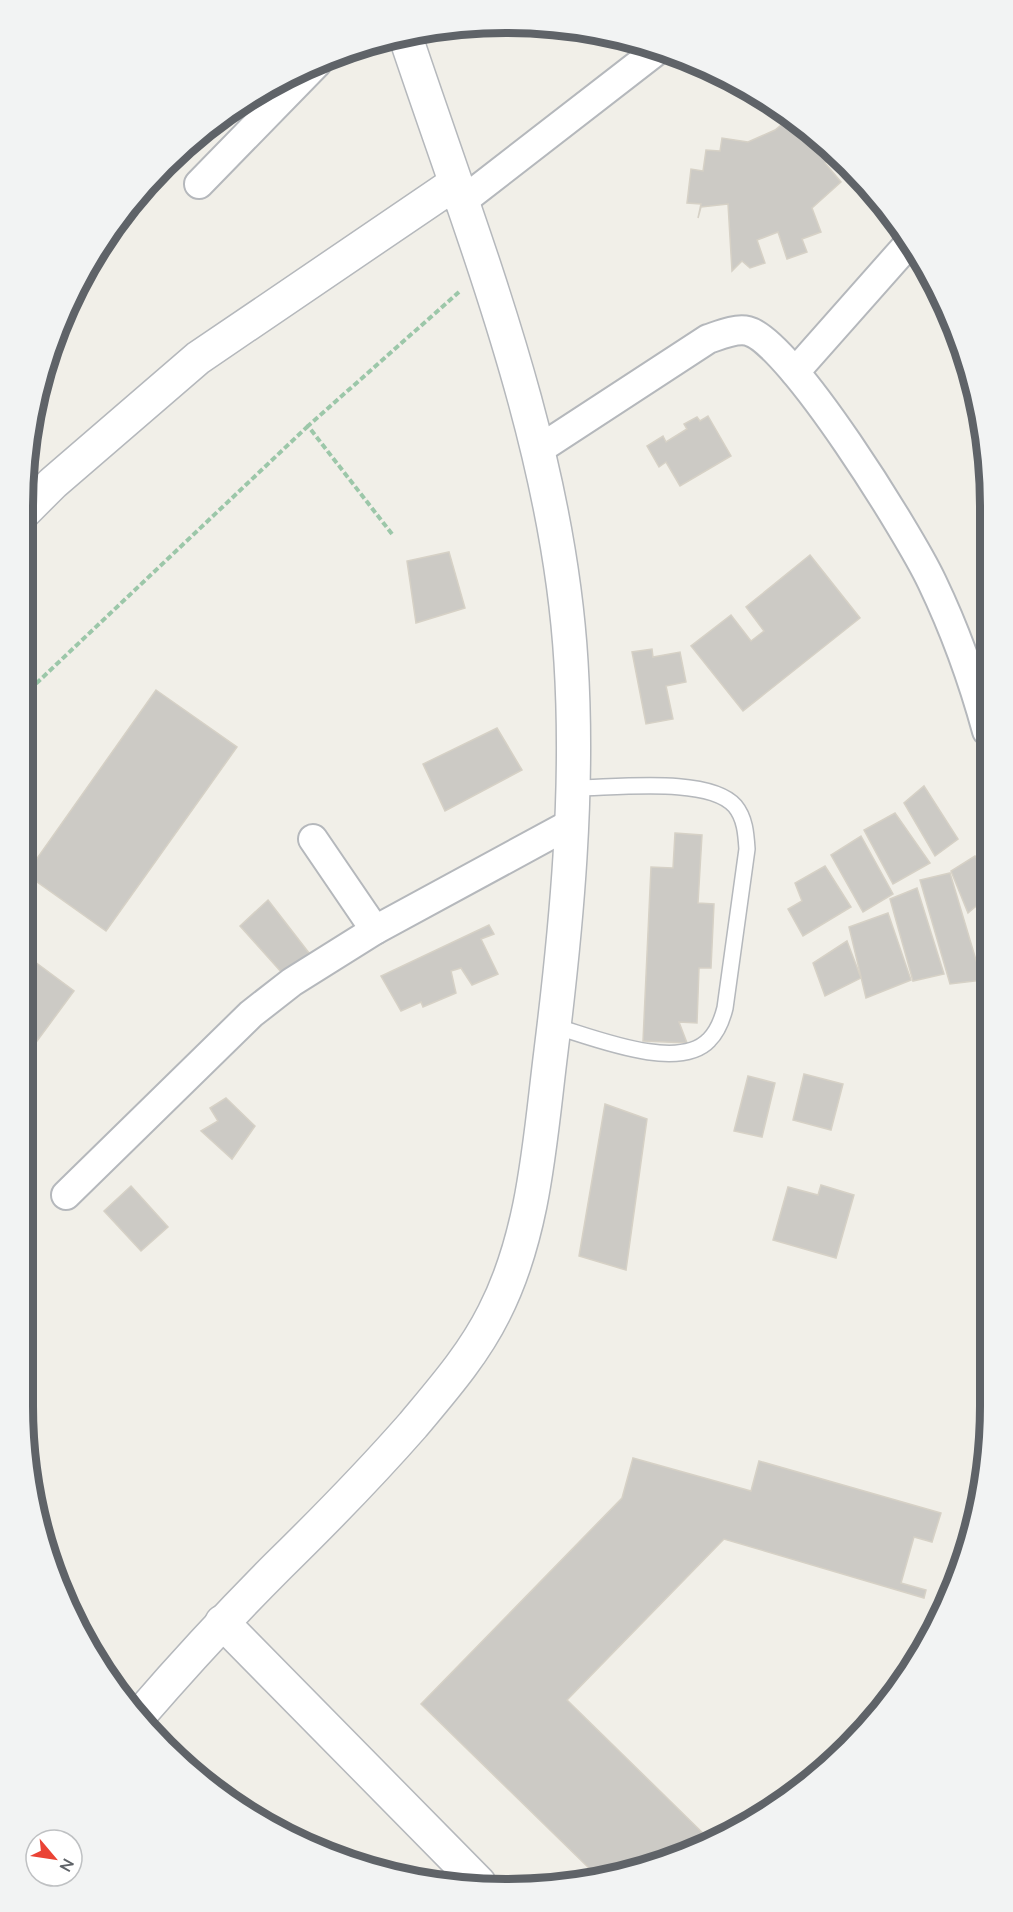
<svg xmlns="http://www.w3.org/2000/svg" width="1013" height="1912" viewBox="0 0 1013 1912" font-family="'Nunito Sans',sans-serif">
<rect width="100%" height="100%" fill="#f1efe8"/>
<g fill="#cccac5" stroke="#d6d1c6" stroke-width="1.5">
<path d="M 786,121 L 798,137 L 807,130 L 826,143 L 836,154 L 825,163 L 841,182 L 812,208 L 821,232 L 802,239 L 807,252 L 787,259 L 778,232 L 757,240 L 765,263 L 750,268 L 742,261 L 732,271 L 728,204 L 701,207 L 698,218 L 701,204 L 687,203 L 691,169 L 703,171 L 706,150 L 720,151 L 722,138 L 748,142 L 775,130 Z"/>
<path d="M 708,416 L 731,456 L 680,486 L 666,462 L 659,467 L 647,446 L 663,436 L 666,442 L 687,429 L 684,424 L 697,417 L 700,421 Z"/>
<path d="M 449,552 L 465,608 L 416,623 L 407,561 Z"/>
<path d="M 810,555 L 860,618 L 743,711 L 691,646 L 731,615 L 751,641 L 764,631 L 746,607 Z"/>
<path d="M 652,649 L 653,657 L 680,652 L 686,682 L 666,686 L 673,719 L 646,724 L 632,652 Z"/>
<path d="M 156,690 L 237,747 L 106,931 L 26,874 Z"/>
<path d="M 497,728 L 522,770 L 445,811 L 423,764 Z"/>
<path d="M 924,786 L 958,839 L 935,856 L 904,803 Z"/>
<path d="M 895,813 L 930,863 L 893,884 L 864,830 Z"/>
<path d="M 675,833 L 702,835 L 698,903 L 714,904 L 711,968 L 699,968 L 697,1023 L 679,1022 L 687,1043 L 643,1041 L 651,867 L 673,868 Z"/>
<path d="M 861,836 L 893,894 L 863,912 L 831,855 Z"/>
<path d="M 975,856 L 985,868 L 988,866 L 988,896 L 968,913 L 951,871 Z"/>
<path d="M 825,866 L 851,907 L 803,936 L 788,909 L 802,901 L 795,883 Z"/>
<path d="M 950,873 L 982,980 L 950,984 L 920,880 Z"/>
<path d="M 917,888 L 944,974 L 913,981 L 890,899 Z"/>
<path d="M 268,900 L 309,953 L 283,974 L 240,926 Z"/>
<path d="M 888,913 L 911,980 L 866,998 L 849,927 Z"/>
<path d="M 489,925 L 494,934 L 481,939 L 498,974 L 472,985 L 461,968 L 451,971 L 456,993 L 423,1007 L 421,1002 L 401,1011 L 381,976 Z"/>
<path d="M 847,941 L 861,978 L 825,996 L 813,963 Z"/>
<path d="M 23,953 L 74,991 L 23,1060 Z"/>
<path d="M 804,1074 L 843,1084 L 831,1130 L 793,1120 Z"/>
<path d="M 748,1076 L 775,1083 L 762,1137 L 734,1131 Z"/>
<path d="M 226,1098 L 255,1126 L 232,1159 L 201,1131 L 218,1121 L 210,1108 Z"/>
<path d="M 605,1104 L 647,1119 L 626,1270 L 579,1256 Z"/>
<path d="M 821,1185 L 854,1195 L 836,1258 L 773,1240 L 788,1187 L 818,1195 Z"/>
<path d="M 131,1186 L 168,1227 L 141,1251 L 104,1211 Z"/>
<path d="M 633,1458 L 751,1491 L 759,1461 L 941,1513 L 932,1542 L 914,1537 L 901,1583 L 926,1590 L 924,1598 L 724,1539 L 567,1700 L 711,1841 L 692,1853 L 654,1861 L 651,1859 L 647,1863 L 596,1875 L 421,1704 L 622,1498 Z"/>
</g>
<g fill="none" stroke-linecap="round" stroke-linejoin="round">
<defs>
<path id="service" d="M 554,1026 C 590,1036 678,1073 709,1040 C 718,1031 722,1020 725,1008 L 747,849 C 746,834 745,818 735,806 C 709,776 614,788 575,788"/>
<g id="minor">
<path d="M 199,184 L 317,63"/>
<path d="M 460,203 L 660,48"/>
<path d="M 795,372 L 911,241"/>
<path d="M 538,450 L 708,339 C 720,335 736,328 748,331 C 790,341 911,537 932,582 C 955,630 973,680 987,731"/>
<path d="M 313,839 L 375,930"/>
<path d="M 66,1195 L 251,1014 L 292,982 L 375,930 L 572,823"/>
</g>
<g id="tertiary">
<path d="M 23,513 L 53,483 L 198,358 L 454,184"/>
<path d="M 222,1622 L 479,1883"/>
<path d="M 139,1716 C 184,1664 230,1614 278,1566 C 325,1520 370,1474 413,1425 C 443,1389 473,1355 494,1313 C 535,1233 540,1138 551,1051 C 567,922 579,791 571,662 C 558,445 473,239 405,35"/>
</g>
</defs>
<use href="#service" stroke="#b5b8bc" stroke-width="18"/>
<use href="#minor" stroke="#b5b8bc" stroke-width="32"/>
<use href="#tertiary" stroke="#b5b8bc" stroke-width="36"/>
<g stroke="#9cc7a9" stroke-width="4" stroke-dasharray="6 3" stroke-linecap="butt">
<path d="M 392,534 L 308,426 L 459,292"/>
<path d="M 23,696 L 308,426"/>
</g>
<use href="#service" stroke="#fff" stroke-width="15"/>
<use href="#minor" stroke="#fff" stroke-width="28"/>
<use href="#tertiary" stroke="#fff" stroke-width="33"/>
</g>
<path d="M0 0H1013V1912H0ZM506 33H507A473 473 0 0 1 980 506V1406A473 473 0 0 1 507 1879H506A473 473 0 0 1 33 1406V506A473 473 0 0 1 506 33Z" fill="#f2f3f3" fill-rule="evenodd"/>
<path fill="none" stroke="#5f6368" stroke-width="8" d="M506 33H507A473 473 0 0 1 980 506V1406A473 473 0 0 1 507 1879H506A473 473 0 0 1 33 1406V506A473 473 0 0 1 506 33Z"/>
<g transform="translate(54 1858) rotate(119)"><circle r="28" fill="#ffffff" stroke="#bfc1c3" stroke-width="1.5"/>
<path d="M0-4.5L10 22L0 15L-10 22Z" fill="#ea4335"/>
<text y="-9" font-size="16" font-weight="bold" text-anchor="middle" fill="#5f6368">N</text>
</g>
</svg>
